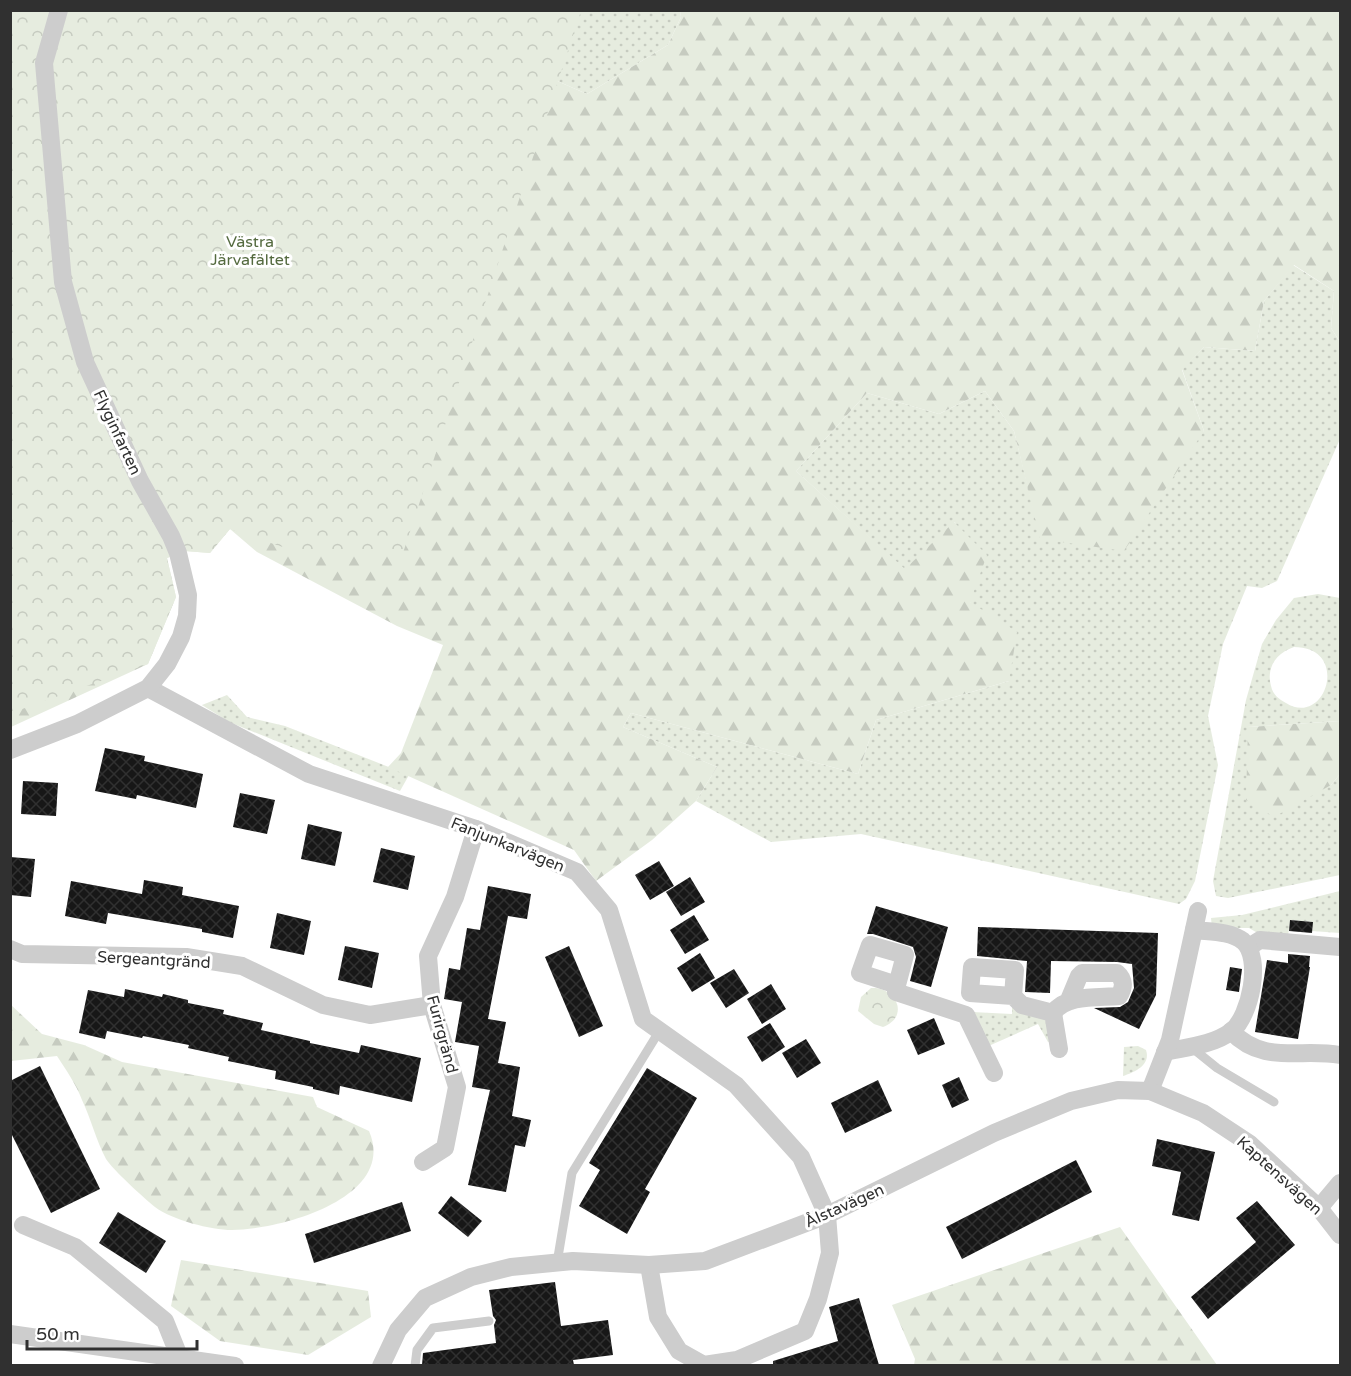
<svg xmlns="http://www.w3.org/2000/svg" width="1351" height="1376" viewBox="0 0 1351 1376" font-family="'Varela Round',sans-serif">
<defs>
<pattern id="grass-dots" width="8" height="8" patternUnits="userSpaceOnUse" patternTransform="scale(1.5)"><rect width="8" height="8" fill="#e6ecdf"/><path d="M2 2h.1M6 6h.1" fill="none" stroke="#c6cbc0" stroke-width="1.8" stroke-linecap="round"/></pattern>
<pattern id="forest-firs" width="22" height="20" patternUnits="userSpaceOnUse" patternTransform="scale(1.5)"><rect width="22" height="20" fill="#e6ecdf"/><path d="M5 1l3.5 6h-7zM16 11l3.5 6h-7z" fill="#c6cbc0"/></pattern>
<pattern id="park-crowns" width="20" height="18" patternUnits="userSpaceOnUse" patternTransform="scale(1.5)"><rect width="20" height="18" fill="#e6ecdf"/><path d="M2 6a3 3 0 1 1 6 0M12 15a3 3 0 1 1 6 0" fill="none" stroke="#c6cbc0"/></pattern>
<pattern id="building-cross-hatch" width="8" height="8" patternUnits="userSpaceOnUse" patternTransform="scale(1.5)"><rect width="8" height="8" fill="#171717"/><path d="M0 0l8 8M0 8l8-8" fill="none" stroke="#303030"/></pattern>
</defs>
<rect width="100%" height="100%" fill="#fff"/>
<g fill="url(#grass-dots)" fill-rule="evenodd">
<path d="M 680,10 L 681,17 L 668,45 L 587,94 L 518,64 L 515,11 Z"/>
<path d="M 1293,265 L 1334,291 L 1331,328 L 1340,342 L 1340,439 L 1277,581 L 1262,588 L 1247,586 L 1223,644 L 1208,716 L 1218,765 L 1195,881 L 1186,899 L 1179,904 L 861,834 L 771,842 L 696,801 L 717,767 L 623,727 L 631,713 L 858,774 L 876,720 L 1009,681 L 970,602 L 955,522 L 905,570 L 796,471 L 867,393 L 939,414 L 985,391 L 1014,431 L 1041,539 L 1204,431 L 1182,369 L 1204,347 L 1255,351 L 1264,301 Z"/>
<path d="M 1318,594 L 1340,598 L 1340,721 L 1248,727 L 1331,785 L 1340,774 L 1340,875 L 1228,898 L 1216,896 L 1213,881 L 1246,700 L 1262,644 L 1276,620 L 1294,598 ZM 1294,647 C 1351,647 1326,728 1286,703 C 1279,699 1273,695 1271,686 C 1266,668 1276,653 1294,647 Z"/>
<path d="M 227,695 L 247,717 L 285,726 L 409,775 L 400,791 L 229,722 L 202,705 Z"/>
<path d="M 1340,891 L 1340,933 L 1312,931 L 1313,922 L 1290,920 L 1288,937 L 1261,935 L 1249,928 L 1212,928 L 1211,918 L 1242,915 Z"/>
<path d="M 1012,1004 L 1048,1014 L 1052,1041 L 1048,1042 L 1038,1024 L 984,1048 L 972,1012 L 1012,1014 Z"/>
<path d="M 1138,1046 L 1146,1050 C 1151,1065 1135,1072 1123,1076 L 1124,1047 Z"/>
</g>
<g fill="url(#forest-firs)">
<path d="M 10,11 L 518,64 L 587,94 L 668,45 L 681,17 L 680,11 L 1340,11 L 1340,342 L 1331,328 L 1334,291 L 1294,265 L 1264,301 L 1255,351 L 1204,347 L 1182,370 L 1204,431 L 1124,551 L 1040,539 L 1014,431 L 985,391 L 939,414 L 867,393 L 796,471 L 905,569 L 954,522 L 987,555 L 970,602 L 1017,632 L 1009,681 L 876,720 L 858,774 L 631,713 L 623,727 L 717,767 L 696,801 L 652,840 L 596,881 L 574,850 L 388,767 L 401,753 L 443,645 L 397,626 L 257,552 L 230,529 L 210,553 L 185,551 L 167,558 L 176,597 L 148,664 L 11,727 Z"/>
<path d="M 1340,721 L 1340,774 L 1331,785 L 1274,817 L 1246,800 L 1248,727 Z"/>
<path d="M 10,1004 L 42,1034 L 84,1045 L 122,1062 L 313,1097 L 317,1107 L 369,1131 C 398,1198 280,1230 232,1230 C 211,1230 172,1220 155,1207 C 145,1199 112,1169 106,1159 C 96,1140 91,1119 82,1100 C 76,1084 66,1070 57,1056 L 11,1061 Z"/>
<path d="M 1120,1227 L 1217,1365 L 914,1365 L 915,1359 L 892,1305 Z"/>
<path d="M 181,1260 L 368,1291 L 371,1317 L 308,1355 L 220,1341 L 171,1306 Z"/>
</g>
<g fill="url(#park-crowns)">
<path d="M 10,11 L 581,11 L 403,553 L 309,556 L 230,529 L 210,553 L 185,551 L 167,558 L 176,597 L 148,664 L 11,713 Z"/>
<path d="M 871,988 C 895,986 911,1016 883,1027 L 874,1024 L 858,1011 L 861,997 Z"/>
</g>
<g fill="url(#building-cross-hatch)">
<path d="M 105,748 L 145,756 L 144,761 L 203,774 L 196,808 L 137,795 L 136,799 L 95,791 Z"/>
<path d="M 23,781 L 58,783 L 56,816 L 21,814 Z"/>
<path d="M 240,793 L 275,800 L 267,834 L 233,827 Z"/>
<path d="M 308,824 L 342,832 L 335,866 L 301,859 Z"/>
<path d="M 381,848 L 415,856 L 408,890 L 373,882 Z"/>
<path d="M 10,857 L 35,859 L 31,897 L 10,895 Z"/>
<path d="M 659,861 L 674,886 L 650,900 L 635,875 Z"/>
<path d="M 690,877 L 705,902 L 681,916 L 666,892 Z"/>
<path d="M 144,880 L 183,887 L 182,895 L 239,906 L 233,938 L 202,932 L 202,929 L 108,913 L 106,924 L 65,916 L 71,881 L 142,894 Z"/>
<path d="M 488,886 L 531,894 L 527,919 L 508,916 L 488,1019 L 506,1022 L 498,1063 L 520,1067 L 512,1116 L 531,1120 L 525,1147 L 515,1145 L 506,1192 L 468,1185 L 490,1090 L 472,1087 L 479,1046 L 455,1042 L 462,1002 L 444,999 L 449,968 L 460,970 L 467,928 L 480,930 Z"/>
<path d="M 876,906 L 948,927 L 931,987 L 910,981 L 916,957 L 913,947 L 873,934 L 867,934 Z"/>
<path d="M 277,913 L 311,921 L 304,955 L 270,948 Z"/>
<path d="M 694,915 L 709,940 L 685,954 L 670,930 Z"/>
<path d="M 1290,920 L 1313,922 L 1312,933 L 1289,931 Z"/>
<path d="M 978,927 L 1158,933 L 1156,995 L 1139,1029 L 1094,1008 L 1120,1007 L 1128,1002 L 1134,988 L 1132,964 L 1117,962 L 1051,961 L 1050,993 L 1025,992 L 1027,961 L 977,956 Z"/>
<path d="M 345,946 L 379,953 L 372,988 L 338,980 Z"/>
<path d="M 569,946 L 603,1026 L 579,1037 L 545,957 Z"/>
<path d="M 700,953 L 715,978 L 692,992 L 677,968 Z"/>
<path d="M 1288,954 L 1310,956 L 1309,967 L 1310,967 L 1298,1039 L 1255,1032 L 1267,960 L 1288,963 Z"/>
<path d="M 1230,967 L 1242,969 L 1239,992 L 1226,990 Z"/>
<path d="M 734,969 L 749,993 L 726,1008 L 710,983 Z"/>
<path d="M 771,984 L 786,1009 L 762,1024 L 747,999 Z"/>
<path d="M 125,989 L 162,997 L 163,994 L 188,1000 L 188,1003 L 224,1010 L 223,1014 L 263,1023 L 261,1030 L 310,1041 L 310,1043 L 359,1053 L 361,1045 L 421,1058 L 412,1102 L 340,1086 L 339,1095 L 313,1089 L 313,1087 L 275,1079 L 276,1071 L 228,1061 L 229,1057 L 188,1048 L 189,1045 L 143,1036 L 142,1038 L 107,1031 L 105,1039 L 79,1033 L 88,990 L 124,997 Z"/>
<path d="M 934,1018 L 945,1044 L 918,1055 L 907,1030 Z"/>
<path d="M 770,1023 L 785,1047 L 762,1062 L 747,1037 Z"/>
<path d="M 806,1039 L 821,1063 L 797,1078 L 782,1053 Z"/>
<path d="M 40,1066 L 100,1189 L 51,1213 L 10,1131 L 10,1081 Z"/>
<path d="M 647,1068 L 697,1098 L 645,1189 L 650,1192 L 627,1234 L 579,1206 L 600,1170 L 589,1163 Z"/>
<path d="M 959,1077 L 969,1100 L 952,1108 L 942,1085 Z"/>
<path d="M 878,1080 L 892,1111 L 845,1133 L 831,1103 Z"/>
<path d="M 1157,1139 L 1215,1152 L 1199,1221 L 1172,1215 L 1181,1172 L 1152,1166 Z"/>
<path d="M 1076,1160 L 1092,1192 L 962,1259 L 946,1227 Z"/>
<path d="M 451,1196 L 482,1221 L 468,1237 L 438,1213 Z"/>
<path d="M 1257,1201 L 1295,1245 L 1208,1319 L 1191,1297 L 1256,1242 L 1236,1218 Z"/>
<path d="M 402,1202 L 411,1231 L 314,1263 L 305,1234 Z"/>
<path d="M 118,1212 L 166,1241 L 146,1273 L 99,1243 Z"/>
<path d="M 555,1282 L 561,1326 L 608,1320 L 613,1355 L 573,1360 L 574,1365 L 422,1365 L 423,1353 L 496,1343 L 494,1325 L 496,1320 L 493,1316 L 489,1290 Z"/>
<path d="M 859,1298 L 879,1365 L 773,1365 L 773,1361 L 838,1341 L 829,1307 Z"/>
</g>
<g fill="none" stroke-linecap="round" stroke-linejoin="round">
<g stroke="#cdcdcd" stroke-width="9">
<path d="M 1191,1047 L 1217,1068 L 1274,1102"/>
<path d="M 557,1263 L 572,1173 L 660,1030"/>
<path d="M 415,1366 L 417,1350 L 433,1328 L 489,1321"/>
</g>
<g stroke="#cdcdcd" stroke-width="18">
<path d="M 148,688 L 309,774 L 476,829 L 577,872 L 609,910 L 643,1019 L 736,1085 L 801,1157 L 827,1215 L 830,1253 L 818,1299 L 805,1331 L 737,1360 L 704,1365 L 679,1351 L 658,1317 L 649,1265"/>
<path d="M 10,750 L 77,724 L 148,688 L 167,664 L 181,637 L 187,616 L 188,595 L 178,553 L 171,536 L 140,481 L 85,362 L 63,282 L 44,63 L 59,10"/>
<path d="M 1249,947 L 1260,940 L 1340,947"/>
<path d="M 10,949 L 22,954 L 186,957 L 242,966 L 323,1005 L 370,1015 L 432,1005"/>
<path d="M 897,985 L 905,955 L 870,945 L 860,973 L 897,985 L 896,992 L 966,1015 L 994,1073"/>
<path d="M 1013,996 L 1015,970 L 972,967 L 970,993 L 1013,996 L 1022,1005 L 1053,1013 L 1059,1049"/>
<path d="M 1053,1013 C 1066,994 1098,998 1119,996 C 1124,988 1125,980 1117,973 L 1082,973 L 1079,976 L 1069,1000"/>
<path d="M 1231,1031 C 1263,1065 1300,1048 1340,1055"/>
<path d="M 1165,1052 C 1188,1047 1213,1045 1232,1031 C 1250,1016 1263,958 1243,941 C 1230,931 1210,932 1194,930"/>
<path d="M 1150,1091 L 1170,1040 L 1198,911"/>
<path d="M 423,1162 L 445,1148 L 457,1087 L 432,1005 L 428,956 L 455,897 L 476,829"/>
<path d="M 1319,1208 L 1340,1183"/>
<path d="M 23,1225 L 75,1247 L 165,1321 L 179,1356"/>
<path d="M 10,1334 L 235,1366"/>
<path d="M 381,1366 L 398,1330 L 425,1298 L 471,1277 L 511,1267 L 573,1261 L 649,1265 L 705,1261 L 827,1215 L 994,1133 L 1071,1101 L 1118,1090 L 1150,1091 L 1203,1113 L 1250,1144 L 1319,1208 L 1340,1235"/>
</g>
</g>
<g text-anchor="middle" stroke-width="6" stroke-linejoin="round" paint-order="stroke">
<g font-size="16" fill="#546a3f" stroke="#fff">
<text x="250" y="247">Västra<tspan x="250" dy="18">Järvafältet</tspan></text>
</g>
<g font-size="16" fill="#303030" stroke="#fff">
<text transform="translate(118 432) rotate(65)" y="6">Flyginfarten</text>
<text transform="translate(508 844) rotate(22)" y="6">Fanjunkarvägen</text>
<text transform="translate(154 959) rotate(3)" y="6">Sergeantgränd</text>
<text transform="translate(443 1034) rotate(75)" y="6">Furirgränd</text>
<text transform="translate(1280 1175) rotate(42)" y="6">Kaptensvägen</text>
<text transform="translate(844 1205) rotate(-24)" y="6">Ålstavägen</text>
</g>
</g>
<rect width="1351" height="1376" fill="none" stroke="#303030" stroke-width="24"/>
<path d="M27 1340v9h170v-9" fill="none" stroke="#303030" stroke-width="3"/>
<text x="36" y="1340" font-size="18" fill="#303030" stroke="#ffffff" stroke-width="4.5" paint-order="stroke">50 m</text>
</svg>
